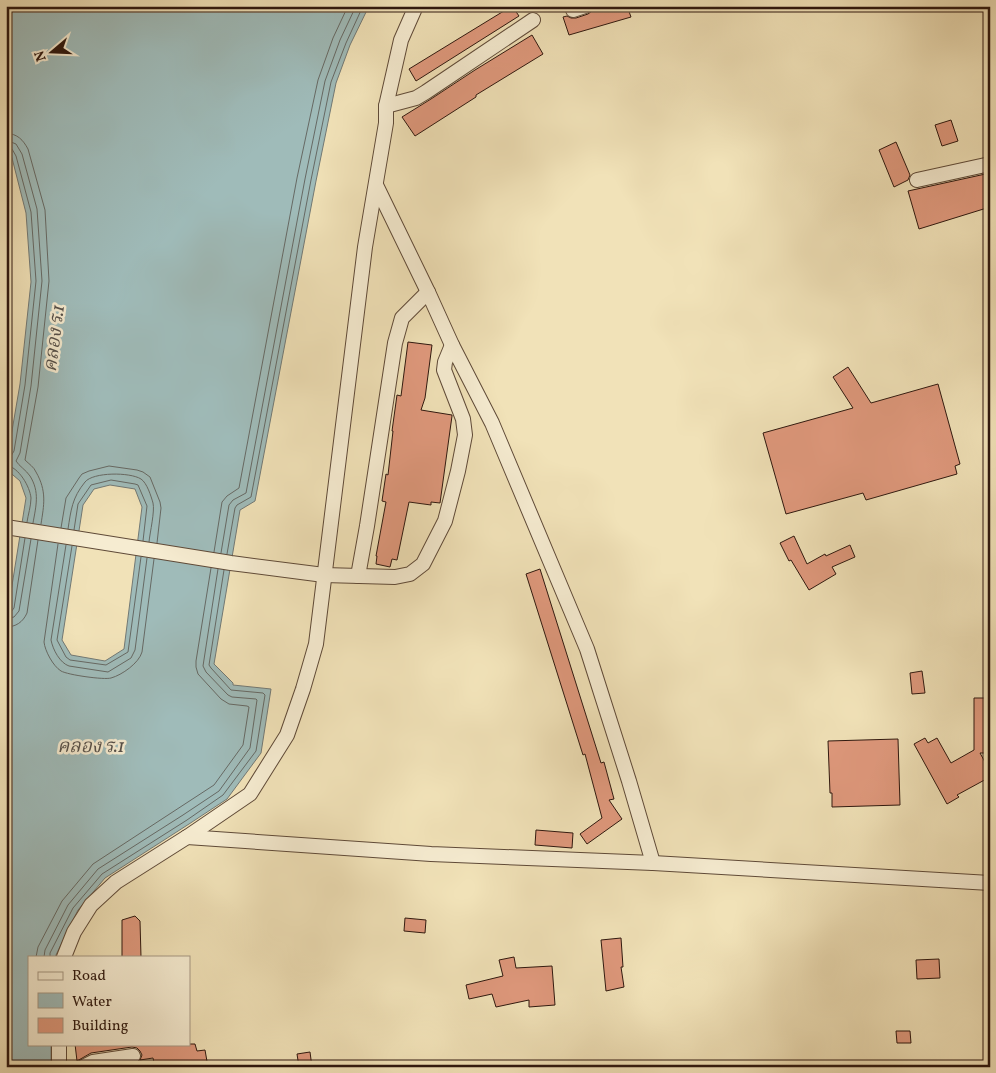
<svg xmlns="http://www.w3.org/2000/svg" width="996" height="1073" viewBox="0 0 996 1073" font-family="Vollkorn,'Noto Serif Thai',serif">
<rect width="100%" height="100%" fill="#f1e2b8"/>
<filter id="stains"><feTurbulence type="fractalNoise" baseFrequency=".004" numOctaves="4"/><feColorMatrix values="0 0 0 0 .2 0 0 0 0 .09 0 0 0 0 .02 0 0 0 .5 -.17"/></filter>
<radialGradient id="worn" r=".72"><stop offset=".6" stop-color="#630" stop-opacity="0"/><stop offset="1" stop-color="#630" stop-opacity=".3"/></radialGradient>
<path fill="#9fbbb9" stroke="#727975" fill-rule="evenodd" d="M 6,6 L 369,6 L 350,45 L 336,83 L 316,181 L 255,501 L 240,510 L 214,664 L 233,683 L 233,685 L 271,689 L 261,753 L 227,799 L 189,824 L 105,878 L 78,910 L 55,957 L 29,957 L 29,1044 L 51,1044 L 51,1067 L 6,1067 L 6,623 L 26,498 L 20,481 L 6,469 L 6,466 L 20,384 L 31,282 L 26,213 L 12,158 L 6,149 ZM 110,485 L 135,489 L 142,507 L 124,649 L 105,661 L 71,655 L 62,640 L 83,505 L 94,489 Z"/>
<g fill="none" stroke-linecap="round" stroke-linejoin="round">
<g stroke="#666964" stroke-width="1">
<path d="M 6,133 C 18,134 23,140 28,149 L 45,210 L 49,281 L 38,387 L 25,460 C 29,464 34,467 36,472 C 47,491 44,505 41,524"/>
<path d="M 6,141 L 11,142 L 16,144 L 22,154 L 37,209 L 42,281 L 31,386 L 20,453 L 16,461 C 19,466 26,470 30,476 C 40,492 36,506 33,523"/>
<path d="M 6,147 L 12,149 L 16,156 L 31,212 L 36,281 L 25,385 L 14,451 L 11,456 L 6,456"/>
<path d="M 6,465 C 19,467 30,487 31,498 C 31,506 28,515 27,522"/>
<path d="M 61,528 L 66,498 L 79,478 L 82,474 L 89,471 L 109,466 L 137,470 L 143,472 L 150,477 L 160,502 L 161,508 L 157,543"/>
<path d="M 68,529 C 71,510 72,498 85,482 C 93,472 130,472 141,479 C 147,483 151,496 153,503 C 155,511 150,532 149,542"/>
<path d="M 74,530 L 78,504 L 91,485 L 111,480 L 135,484 L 138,485 L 147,506 L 143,541"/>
<path d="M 58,544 L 44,642 C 45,651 53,666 61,671 C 68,675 104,680 111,678 C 122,675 139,663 142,652 L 154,559"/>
<path d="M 66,545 L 51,640 C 53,650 60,663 69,666 L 108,672 L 131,658 L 135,650 L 147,558"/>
<path d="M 72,546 L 57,640 L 66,657 L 70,660 L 106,665 L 128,652 L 141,557"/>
<path d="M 214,552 L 222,502 L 227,496 L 239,488 L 297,178 L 318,80 L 333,38 L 348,6"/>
<path d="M 221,553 L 229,505 L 233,500 L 246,493 L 305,179 L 325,81 L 340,40 L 356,6"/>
<path d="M 227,554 L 235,508 L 237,505 L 251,497 L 311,180 L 331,82 L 346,43 L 363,6"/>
<path d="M 6,613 L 11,612 L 14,608 L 25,538"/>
<path d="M 6,619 L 14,617 L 19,611 L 31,539"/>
<path d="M 6,627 C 16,627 23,622 27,613 L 38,540"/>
<path d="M 36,957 L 38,947 L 62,901 L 93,864 L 214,785 L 243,745 L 249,707 L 247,706 L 229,704 L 221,699 L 198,674 L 196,667 L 196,661 L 211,568"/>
<path d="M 44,957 L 45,950 L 68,905 L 98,869 L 183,815 L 219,791 L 250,748 L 257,700 L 256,699 L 232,697 L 228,695 L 206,672 L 203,666 L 218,569"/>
<path d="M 50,957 L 50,953 L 73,908 L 102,874 L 187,820 L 223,795 L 256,751 L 265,695 L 263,693 L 231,690 L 211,668 L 209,665 L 224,570"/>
</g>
</g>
<g fill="#e0997d" stroke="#2e170e">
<path d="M 512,6 L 519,16 L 416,81 L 409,69 Z"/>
<path d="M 599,6 L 627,6 L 631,17 L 569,35 L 563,17 L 567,16 L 571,18 L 576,18 L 588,14 L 592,11 L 593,8 Z"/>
<path d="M 532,35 L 543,54 L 476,95 L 476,97 L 415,136 L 402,117 L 431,99 L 475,70 Z"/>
<path d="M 951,120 L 958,141 L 942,146 L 935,125 Z"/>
<path d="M 896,142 L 910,175 L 908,180 L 894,187 L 879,150 Z"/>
<path d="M 990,173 L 990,207 L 919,229 L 908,191 Z"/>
<path d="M 408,342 L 432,345 L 425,398 L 421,410 L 452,415 L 452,416 L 440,503 L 431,502 L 431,505 L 409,502 L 397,560 L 392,559 L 390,567 L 376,564 L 377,556 L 376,556 L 386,502 L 382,501 L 386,474 L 388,475 L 393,431 L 392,431 L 397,395 L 401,396 Z"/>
<path d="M 848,367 L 871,403 L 938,384 L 960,464 L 955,466 L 957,474 L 866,500 L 863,493 L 786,514 L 763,433 L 853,408 L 833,377 Z"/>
<path d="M 794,536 L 807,564 L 825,554 L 826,556 L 850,545 L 855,557 L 832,567 L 836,574 L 809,590 L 791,560 L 789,561 L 780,543 Z"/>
<path d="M 540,569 L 601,763 L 604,762 L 614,799 L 609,800 L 622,819 L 587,844 L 580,834 L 602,818 L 585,754 L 583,755 L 526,574 Z"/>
<path d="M 922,671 L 925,693 L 912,694 L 910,673 Z"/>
<path d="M 974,698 L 990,698 L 990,753 L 980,753 L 990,771 L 990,777 L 957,795 L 959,797 L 947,804 L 914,744 L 925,738 L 928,743 L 937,738 L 951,763 L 974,750 Z"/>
<path d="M 898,739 L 900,805 L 832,807 L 832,793 L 830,793 L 828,741 Z"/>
<path d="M 536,830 L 573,833 L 572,848 L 535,845 Z"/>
<path d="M 135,916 L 140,921 L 141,957 L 122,957 L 122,920 Z"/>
<path d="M 405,918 L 426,920 L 425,933 L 404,931 Z"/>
<path d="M 621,938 L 623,967 L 621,967 L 624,987 L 606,991 L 601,940 Z"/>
<path d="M 514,957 L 516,968 L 552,966 L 555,1005 L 529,1007 L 529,1000 L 496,1007 L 492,994 L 469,999 L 466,985 L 503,976 L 499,960 Z"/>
<path d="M 939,959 L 940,978 L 917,979 L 916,960 Z"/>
<path d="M 896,1031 L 910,1031 L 911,1043 L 897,1043 Z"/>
<path d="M 75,1044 L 195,1044 L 197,1051 L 205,1050 L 208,1067 L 155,1067 L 153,1058 L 140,1060 L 142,1055 L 140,1051 L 137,1048 L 132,1047 L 91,1053 L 77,1061 Z"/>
<path d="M 310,1052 L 312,1067 L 299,1067 L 297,1054 Z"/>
</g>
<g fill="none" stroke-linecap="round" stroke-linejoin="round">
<defs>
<g id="minor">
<path d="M 573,10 L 585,6"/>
<path d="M 386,106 L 416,98 L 426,92 L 533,20"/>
<path d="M 917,180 L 990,164"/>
<path d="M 376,185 L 428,292 L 452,345 L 492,423 L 587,649 L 629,781 L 653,863"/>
<path d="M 6,527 L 231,563 L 324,575 L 395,577 L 410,574 L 423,564 L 445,521 L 458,471 L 465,435 L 463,419 L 444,370 L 445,362 L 452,345"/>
<path d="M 358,576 L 367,526 L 395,343 L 402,318 L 428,292"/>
<path d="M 187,837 L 431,854 L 653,863 L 990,883"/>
<path d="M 64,957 L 74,932 L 91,905 L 116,882 L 187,837 L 250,794 L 287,735 L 303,689 L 316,644 L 365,247 L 386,123 L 386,106 L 401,40 L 416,6"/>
<path d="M 59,1044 L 59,1067"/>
<path d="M 83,1067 L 93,1062 L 133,1056"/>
</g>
</defs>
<use href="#minor" stroke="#5f4a38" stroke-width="16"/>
<use href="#minor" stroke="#f6ecd1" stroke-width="14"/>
</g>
<g text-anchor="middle" stroke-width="5" stroke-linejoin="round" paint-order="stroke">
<g font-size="19" font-style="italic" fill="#56504a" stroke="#f6ecd1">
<text transform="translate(53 338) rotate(-83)" y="7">คลอง ร.1</text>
<text x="91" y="752">คลอง ร.1</text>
</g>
</g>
<rect width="996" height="1073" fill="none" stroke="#f1e2b8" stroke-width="25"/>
<rect x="8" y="8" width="981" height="1058" fill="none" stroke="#2e170e" stroke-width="2.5"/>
<rect x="12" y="12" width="971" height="1048" fill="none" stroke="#2e170e"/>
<rect x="28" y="956" width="162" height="90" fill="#f6ecd1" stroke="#a69783"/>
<rect x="38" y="972" width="25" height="8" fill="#f6ecd1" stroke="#a69783"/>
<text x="72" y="980" font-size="15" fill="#2e170e">Road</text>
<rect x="38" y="993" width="25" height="15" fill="#9fbbb9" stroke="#a69783"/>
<text x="72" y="1006" font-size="15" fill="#2e170e">Water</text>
<rect x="38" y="1018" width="25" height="15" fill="#e0997d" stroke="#a69783"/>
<text x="72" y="1030" font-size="15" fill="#2e170e">Building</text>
<g transform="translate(52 52) rotate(251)" stroke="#f6ecd1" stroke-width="4" paint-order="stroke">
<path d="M0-4L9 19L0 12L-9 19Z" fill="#2e170e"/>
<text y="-8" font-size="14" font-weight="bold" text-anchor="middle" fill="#2e170e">N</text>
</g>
<rect width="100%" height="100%" filter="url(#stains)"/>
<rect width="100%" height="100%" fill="url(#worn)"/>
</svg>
